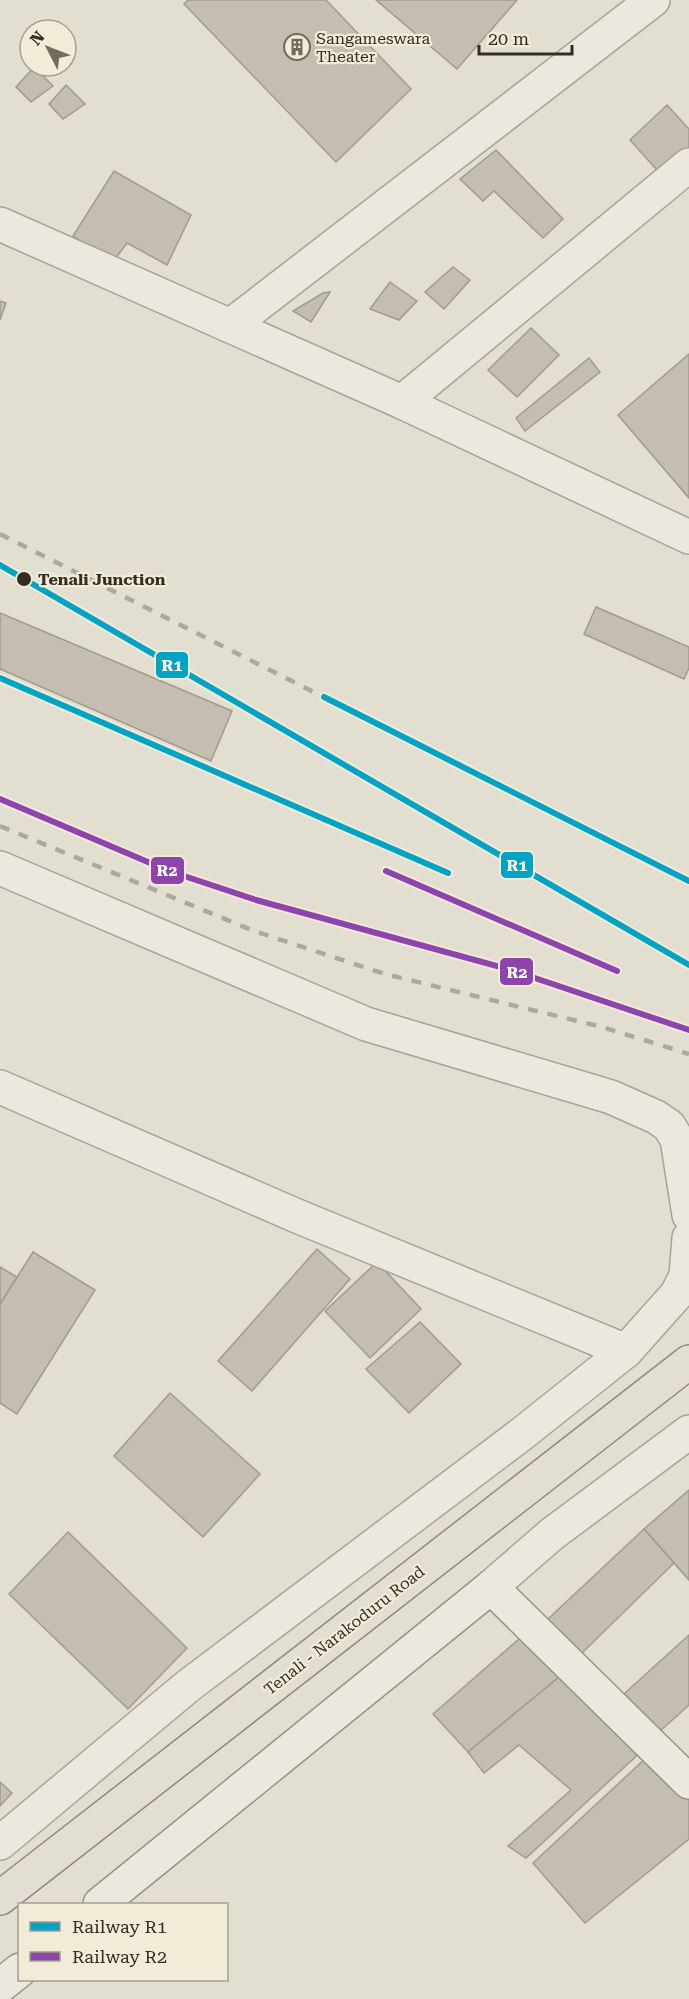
<svg xmlns="http://www.w3.org/2000/svg" width="689" height="1999" viewBox="0 0 689 1999" font-family="'Roboto Serif',serif">
<rect width="100%" height="100%" fill="#e2ded0"/>
<g fill="#c6bdb1" stroke="#a29a8f" stroke-width="1.5">
<path d="M 188,0 L 326,0 L 411,89 L 336,162 L 184,4 Z"/>
<path d="M 376,0 L 517,0 L 457,69 Z"/>
<path d="M 34,67 L 53,86 L 31,102 L 16,87 Z"/>
<path d="M 66,85 L 85,104 L 63,119 L 49,104 Z"/>
<path d="M 667,105 L 689,129 L 689,159 L 666,180 L 630,140 Z"/>
<path d="M 496,150 L 563,219 L 543,238 L 494,191 L 483,201 L 460,179 Z"/>
<path d="M 114,171 L 191,215 L 167,265 L 127,243 L 112,263 L 73,236 Z"/>
<path d="M 453,267 L 470,280 L 444,309 L 425,292 Z"/>
<path d="M 390,282 L 417,301 L 399,320 L 370,309 Z"/>
<path d="M 330,292 L 311,322 L 293,311 L 323,293 Z"/>
<path d="M 0,301 L 6,303 L 0,320 Z"/>
<path d="M 531,328 L 559,355 L 517,397 L 488,370 Z"/>
<path d="M 689,354 L 689,498 L 618,415 Z"/>
<path d="M 589,358 L 600,372 L 525,431 L 516,418 Z"/>
<path d="M 596,607 L 689,647 L 689,668 L 684,679 L 584,634 Z"/>
<path d="M 0,613 L 232,711 L 211,761 L 0,669 Z"/>
<path d="M 317,1249 L 350,1279 L 252,1391 L 218,1361 Z"/>
<path d="M 33,1252 L 95,1290 L 17,1414 L 0,1403 L 0,1304 Z"/>
<path d="M 377,1262 L 421,1309 L 370,1358 L 325,1311 Z"/>
<path d="M 0,1267 L 17,1277 L 0,1304 Z"/>
<path d="M 420,1322 L 461,1364 L 409,1413 L 366,1369 Z"/>
<path d="M 170,1393 L 260,1474 L 203,1537 L 114,1456 Z"/>
<path d="M 689,1490 L 689,1580 L 644,1529 Z"/>
<path d="M 644,1529 L 674,1563 L 579,1656 L 548,1619 Z"/>
<path d="M 68,1532 L 187,1648 L 128,1709 L 9,1594 Z"/>
<path d="M 527,1632 L 564,1673 L 468,1752 L 433,1714 Z"/>
<path d="M 689,1635 L 689,1705 L 649,1741 L 615,1702 Z"/>
<path d="M 564,1673 L 645,1748 L 526,1858 L 508,1846 L 571,1790 L 519,1745 L 484,1773 L 468,1752 Z"/>
<path d="M 647,1757 L 689,1799 L 689,1839 L 585,1923 L 533,1863 Z"/>
<path d="M 0,1782 L 12,1793 L 0,1806 Z"/>
</g>
<g fill="none" stroke-linecap="round" stroke-linejoin="round">
<defs>
<g id="minor">
<path d="M 0,224 L 402,402 L 689,537"/>
<path d="M 230,326 L 653,0"/>
<path d="M 402,402 L 689,165"/>
<path d="M 0,868 L 366,1024 L 611,1097 L 656,1117 L 669,1126 L 677,1139 L 689,1215"/>
<path d="M 0,1087 L 297,1216 L 626,1351"/>
<path d="M 491,1587 L 552,1534 L 689,1432"/>
<path d="M 0,1843 L 188,1686 L 523,1433 L 626,1351 L 677,1294 L 686,1276 L 689,1238"/>
</g>
<g id="secondary">
<path d="M 100,1904 L 491,1587 L 689,1782"/>
<path d="M 0,1986 L 20,1970"/>
</g>
<path id="primary" d="M 0,1898 L 689,1362"/>
</defs>
<use href="#minor" stroke="#a8a398" stroke-width="36"/>
<use href="#secondary" stroke="#979288" stroke-width="36"/>
<use href="#primary" stroke="#8e897f" stroke-width="36"/>
<use href="#minor" stroke="#ebe8e0" stroke-width="33"/>
<use href="#secondary" stroke="#ebe8e0" stroke-width="33"/>
<use href="#primary" stroke="#e2ded3" stroke-width="33"/>
<g stroke="#aba8a1" stroke-width="4.5" stroke-dasharray="10 10" stroke-linecap="butt">
<path d="M 0,534 L 689,881"/>
<path d="M 0,565 L 689,965"/>
<path d="M 0,799 L 169,871 L 256,900 L 511,970 L 689,1030"/>
<path d="M 0,826 L 254,931 L 385,974 L 602,1027 L 689,1054"/>
</g>
<defs>
<g id="rail-1">
<path d="M 0,565 L 689,965"/>
<path d="M 0,678 L 448,873"/>
<path d="M 324,697 L 689,881"/>
</g>
<g id="rail-2">
<path d="M 0,799 L 169,871 L 256,900 L 511,970 L 689,1030"/>
<path d="M 386,871 L 617,971"/>
</g>
</defs>
<use href="#rail-1" stroke="#f2ebd7" stroke-width="10"/>
<use href="#rail-2" stroke="#f2ebd7" stroke-width="10"/>
<use href="#rail-1" stroke="#03a3c5" stroke-width="6"/>
<use href="#rail-2" stroke="#8e44ad" stroke-width="6"/>
</g>
<defs>
<symbol id="building-ring" viewBox="-11 -11 22 22"><circle r="9.5" fill="#f2ebd7" stroke="#726a5e" stroke-width="1.5"/><path d="M-4-6H4V6H1V3H-1V6H-4ZM-2.5-4.3h1.7v1.8h-1.7ZM.8-4.3h1.7v1.8H.8ZM-2.5-1h1.7V.8h-1.7ZM.8-1h1.7V.8H.8Z" fill="#726a5e"/></symbol>
</defs>
<g fill-rule="evenodd">
<use href="#building-ring" x="282" y="32" width="30" height="30"/>
</g>
<circle fill="#362c21" stroke="#f2ebd7" stroke-width="2" cx="24" cy="579" r="8"/>
<g text-anchor="middle" stroke-width="4.5" stroke-linejoin="round" paint-order="stroke">
<g font-size="16" fill="#362c21" stroke="#f2ebd7" text-anchor="start">
<text x="316" y="44">Sangameswara<tspan x="316" dy="18">Theater</tspan></text>
</g>
<g font-size="16" font-weight="bold" fill="#362c21" stroke="#f2ebd7" text-anchor="start">
<text x="38" y="585">Tenali Junction</text>
</g>
<g font-size="16" fill="#362c21" stroke="#f2ebd7">
<text transform="translate(344 1630) rotate(-38)" y="6">Tenali - Narakoduru Road</text>
</g>
</g>
<g stroke="#f2ebd7" stroke-width="2">
<rect x="155" y="651" width="34" height="28" rx="6" fill="#03a3c5"/>
<rect x="500" y="851" width="34" height="28" rx="6" fill="#03a3c5"/>
<rect x="150" y="856" width="35" height="29" rx="6" fill="#8e44ad"/>
<rect x="499" y="957" width="35" height="29" rx="6" fill="#8e44ad"/>
</g>
<g font-size="16" text-anchor="middle" font-weight="bold" fill="#fff">
<text x="172" y="671">R1</text>
<text x="517" y="871">R1</text>
<text x="167" y="876">R2</text>
<text x="517" y="978">R2</text>
</g>
<rect x="18" y="1903" width="210" height="78" fill="#f2ebd7" stroke="#a79f8e" stroke-width="1.5"/>
<rect x="30" y="1922" width="30" height="9" fill="#03a3c5" stroke="#a79f8e" stroke-width="1.5"/>
<text x="72" y="1933" font-size="18" fill="#362c21">Railway R1</text>
<rect x="30" y="1952" width="30" height="9" fill="#8e44ad" stroke="#a79f8e" stroke-width="1.5"/>
<text x="72" y="1963" font-size="18" fill="#362c21">Railway R2</text>
<g transform="translate(48 48) rotate(312)"><circle r="28" fill="#f2ebd7" stroke="#a79f8e" stroke-width="1.5"/>
<path d="M0-4.5L10 22L0 15L-10 22Z" fill="#726a5e"/>
<text y="-9" font-size="16" font-weight="bold" text-anchor="middle" fill="#362c21">N</text>
</g>
<path d="M479 45v9h93v-9" fill="none" stroke="#362c21" stroke-width="3"/>
<text x="488" y="45" font-size="18" fill="#362c21" stroke="#f2ebd7" stroke-width="4.5" paint-order="stroke">20 m</text>
</svg>
